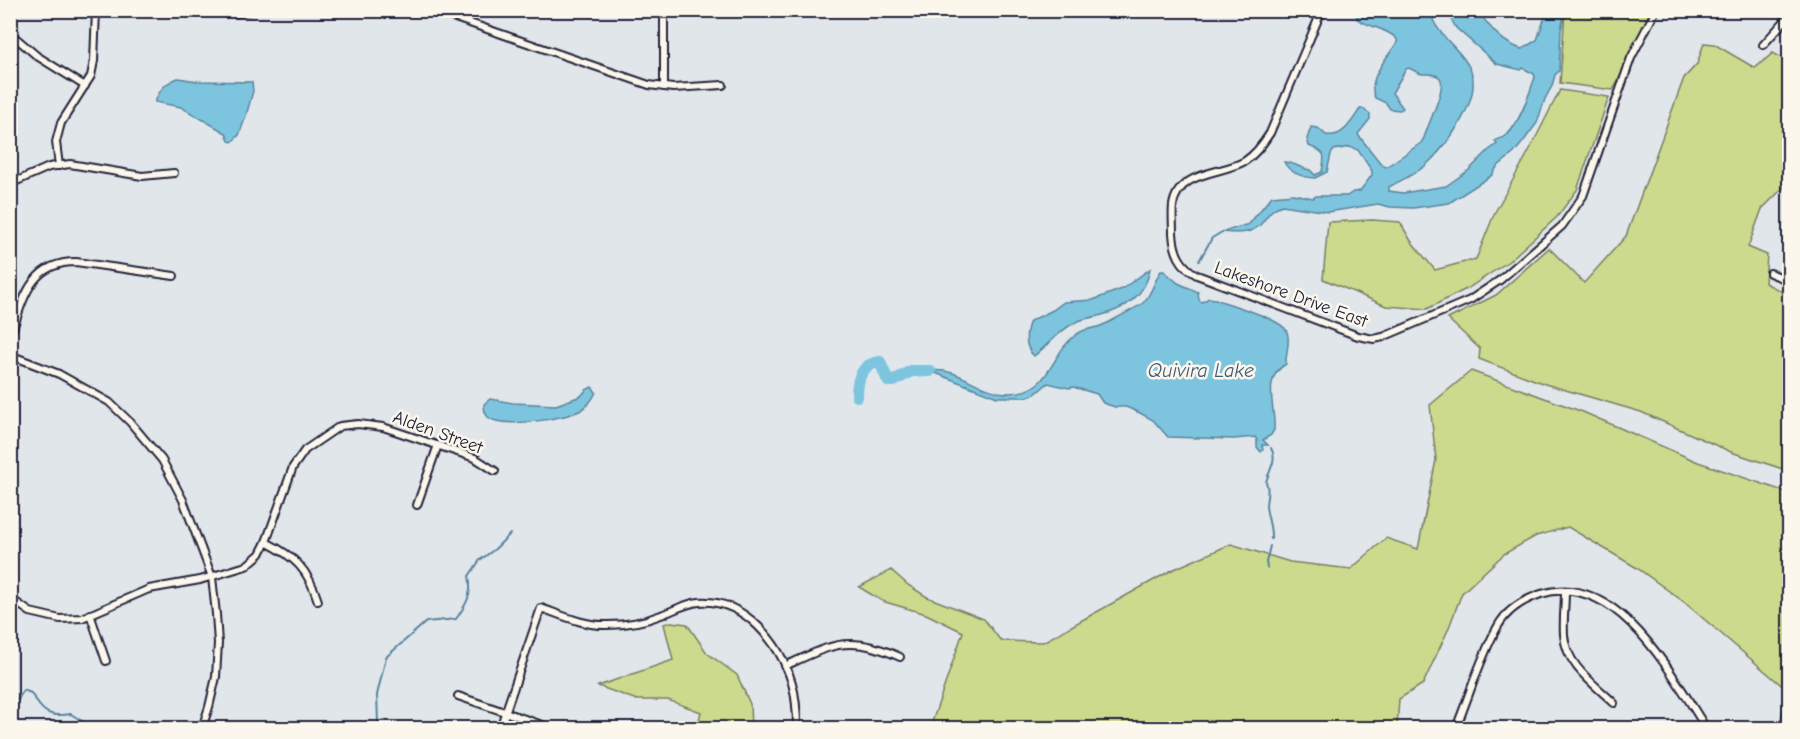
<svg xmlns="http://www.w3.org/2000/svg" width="1800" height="739" viewBox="0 0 1800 739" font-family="'Comic Neue',sans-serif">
<rect width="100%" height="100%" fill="#e1e6eb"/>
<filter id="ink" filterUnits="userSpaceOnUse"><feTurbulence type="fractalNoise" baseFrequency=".0167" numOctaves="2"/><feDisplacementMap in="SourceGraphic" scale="12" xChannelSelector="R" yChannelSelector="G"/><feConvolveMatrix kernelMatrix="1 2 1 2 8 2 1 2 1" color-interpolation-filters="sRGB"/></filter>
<g filter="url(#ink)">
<g fill="#ccda8d" stroke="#777e64" stroke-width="1.5">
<path d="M 1565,11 L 1654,11 L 1613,90 L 1560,83 Z"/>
<path d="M 1704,43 L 1714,44 L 1755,68 L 1773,53 L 1789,62 L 1789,182 L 1762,209 L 1748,247 L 1767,255 L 1765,283 L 1789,295 L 1789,471 L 1731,452 L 1641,412 L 1545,384 L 1479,359 L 1480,349 L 1448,319 L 1496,295 L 1549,248 L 1584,283 L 1626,236 L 1684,78 L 1697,64 Z"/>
<path d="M 1560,90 L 1609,97 L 1577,190 L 1557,217 L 1509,261 L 1470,287 L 1427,309 L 1386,306 L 1323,279 L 1328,222 L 1372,220 L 1400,222 L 1411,241 L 1435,270 L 1476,259 L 1495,212 L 1528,153 Z"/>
<path d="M 1471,371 L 1583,412 L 1698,462 L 1789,493 L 1789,728 L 1779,728 L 1787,690 L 1684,602 L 1637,568 L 1568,527 L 1536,536 L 1504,554 L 1462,593 L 1448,630 L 1423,684 L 1399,699 L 1397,728 L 930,728 L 963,632 L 926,614 L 882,601 L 859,587 L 891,570 L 908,585 L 927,597 L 984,619 L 1001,641 L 1043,642 L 1172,570 L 1231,544 L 1290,562 L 1351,569 L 1386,538 L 1418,549 L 1436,460 L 1430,405 Z"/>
<path d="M 671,622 L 687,624 L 707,653 L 737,675 L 750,704 L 751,728 L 697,728 L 701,712 L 668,700 L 637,700 L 598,686 L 673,660 L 664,624 Z"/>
</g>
<g fill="#7dc5de" stroke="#59849d" stroke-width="1.5" fill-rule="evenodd">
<path d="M 1356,11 L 1478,11 C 1490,27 1501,43 1522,49 L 1537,40 L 1547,11 L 1565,11 L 1561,30 L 1559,71 L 1555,75 L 1552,86 L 1545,99 L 1537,123 L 1523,142 L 1514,153 L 1497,167 L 1491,176 L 1449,203 L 1413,208 L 1390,207 L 1378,204 L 1328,212 L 1282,205 C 1270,209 1268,216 1260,225 C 1250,235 1235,233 1222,232 L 1249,224 L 1272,196 L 1293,194 L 1313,198 L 1316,196 L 1347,196 L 1353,192 L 1360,191 L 1372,175 L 1372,171 L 1358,150 L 1350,147 L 1334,150 L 1331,154 L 1327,172 L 1315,178 C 1303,177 1290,174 1284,162 C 1293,162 1301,169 1310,170 L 1315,175 L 1322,172 C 1325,154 1327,153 1309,146 L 1307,139 L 1311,127 L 1318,128 L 1326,135 C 1343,138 1351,122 1360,109 L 1363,109 L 1370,114 L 1370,119 L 1358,134 L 1359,136 L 1382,165 L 1386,167 L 1421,143 L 1424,138 C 1427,126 1447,87 1440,78 C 1436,73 1428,74 1422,74 C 1417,73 1413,69 1408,68 L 1406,69 L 1392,93 L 1403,108 L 1400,110 L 1390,109 L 1386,103 L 1375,98 C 1366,81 1387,57 1397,43 L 1397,39 C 1387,28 1368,27 1357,19 ZM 1441,14 L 1450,17 L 1456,28 L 1497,64 L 1521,70 L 1523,68 L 1534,74 L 1535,77 C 1530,92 1518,129 1504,137 C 1502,138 1498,139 1495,141 L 1497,144 L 1489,150 L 1469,170 L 1446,186 L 1403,193 L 1389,191 L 1389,187 C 1400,181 1415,174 1425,166 C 1446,147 1482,100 1471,71 C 1463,51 1442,40 1433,20 L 1434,17 Z"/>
<path d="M 178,78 L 197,81 L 252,82 L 253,91 L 246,116 L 239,135 L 232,142 L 229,141 L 226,133 L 181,107 L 155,102 C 160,89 165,83 178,78 Z"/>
<path d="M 1150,269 C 1146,294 1126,309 1102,315 C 1093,318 1083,318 1074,323 C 1059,331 1048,345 1034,356 C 1024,347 1025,333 1030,321 L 1053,310 L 1064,302 L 1093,300 L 1122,289 Z"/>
<path d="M 1161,271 L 1164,271 L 1178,283 L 1198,292 L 1199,300 L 1202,302 L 1209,298 L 1215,299 C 1230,305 1283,319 1287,332 C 1291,342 1285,354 1286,364 C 1261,378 1276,407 1274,430 L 1271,435 L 1263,440 L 1268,445 L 1262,445 L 1263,450 L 1261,452 L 1257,447 L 1257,440 L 1255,437 L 1234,439 L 1168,437 L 1153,420 L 1140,413 L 1126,407 L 1115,407 L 1103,403 L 1097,394 L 1073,387 L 1069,388 L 1048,383 L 1035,394 L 1027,397 L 997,397 L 930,371 C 958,366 980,393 1008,393 C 1053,393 1049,353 1077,334 C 1085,328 1095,329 1103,325 C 1108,323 1139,306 1143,303 C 1152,294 1154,281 1161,271 Z"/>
<path d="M 592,387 L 596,392 C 593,399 587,406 581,410 C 566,419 501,429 488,417 C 485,414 484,408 484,404 L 490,399 L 513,403 L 556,405 L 581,396 L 586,390 Z"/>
</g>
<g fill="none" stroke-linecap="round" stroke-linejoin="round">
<g stroke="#59849d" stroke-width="2">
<path d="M 1199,261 L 1212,238 L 1222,232"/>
<path d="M 1271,539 C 1272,528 1267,517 1266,506 C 1266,497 1270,491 1266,482 C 1269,470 1278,460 1271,448"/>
<path d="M 1267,568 L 1266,562 L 1270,546"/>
<path d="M 18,700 L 23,690 L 31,693 C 42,712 48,718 71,714 L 93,728"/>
<path d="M 376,728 L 378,722 L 377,695 L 386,657 L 426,622 L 456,619 C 466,605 473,594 469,576 L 480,560 L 495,549 L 510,534"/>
</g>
<path stroke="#7dc5de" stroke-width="12" d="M 857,396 C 857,379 861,364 880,362 L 888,381 L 894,381 L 911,371 L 930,371"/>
<defs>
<g id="minor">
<path d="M 218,10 L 236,13 L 252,10"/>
<path d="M 432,10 L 649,85 L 673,88 L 723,85"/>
<path d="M 664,10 L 664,87"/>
<path d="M 1322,10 L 1270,133 C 1263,144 1256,154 1245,161 C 1221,175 1179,170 1173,205 C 1172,214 1173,224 1173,233 C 1174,252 1180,266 1197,275 L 1358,336 L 1374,339 L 1383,337 L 1470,300 L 1500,280 L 1562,226 L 1583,196 L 1631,58 L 1656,10"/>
<path d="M 10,33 L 37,56 L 85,86"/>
<path d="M 1763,45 L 1790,15"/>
<path d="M 59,166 L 56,142 L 61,123 L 91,76 L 94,61 L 96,10"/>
<path d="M 10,184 L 49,167 L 70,164 L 142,176 L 174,173"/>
<path d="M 1770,273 L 1790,281"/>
<path d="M 10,338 C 23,301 29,262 76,262 L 174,276"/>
<path d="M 10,355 L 59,374 L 109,402 L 130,422 L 162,460 L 183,500 L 212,577 L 216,614 L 218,643 L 216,677 L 209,707 L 202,728"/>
<path d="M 417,505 L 438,445"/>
<path d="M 266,542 C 295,557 308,569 318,601"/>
<path d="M 1565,591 C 1565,606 1563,620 1564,635 C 1566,665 1593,683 1614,703"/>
<path d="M 10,598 L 30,612 L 60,619 L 82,618 L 149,589 L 200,580 L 246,566 L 260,554 L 266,542 L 293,467 L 305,450 L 340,426 L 358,424 L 383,427 L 475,458 L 495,471"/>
<path d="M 90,614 L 106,661"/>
<path d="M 785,666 C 833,644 850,634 900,657"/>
<path d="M 458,696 L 551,728"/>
<path d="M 500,728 L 541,608 C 561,615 585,626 607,625 C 625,625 644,622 661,615 C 673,611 686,603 699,602 C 745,599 780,643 792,683 C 796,697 797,714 797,728"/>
<path d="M 1456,728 C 1469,697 1481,655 1498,626 C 1507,610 1523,600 1541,594 C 1618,570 1673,677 1706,728"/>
</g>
</defs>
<use href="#minor" stroke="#22223b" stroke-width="10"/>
<use href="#minor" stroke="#fbf7ec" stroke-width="6"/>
</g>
</g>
<g text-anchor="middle" stroke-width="5" stroke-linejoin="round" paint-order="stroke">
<g font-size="18" fill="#22223b" stroke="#fbf7ec">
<text transform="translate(1291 294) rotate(20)" y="6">Lakeshore Drive East</text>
<text transform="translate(438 432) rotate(20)" y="6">Alden Street</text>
</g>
<g font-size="20" font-style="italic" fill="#425b74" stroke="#fbf7ec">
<text x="1201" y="377">Quivira Lake</text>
</g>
</g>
<rect width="1800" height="739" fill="none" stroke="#fbf7ec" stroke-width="36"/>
<rect x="18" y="18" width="1764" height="703" fill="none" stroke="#22223b" stroke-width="2" filter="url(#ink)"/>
</svg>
